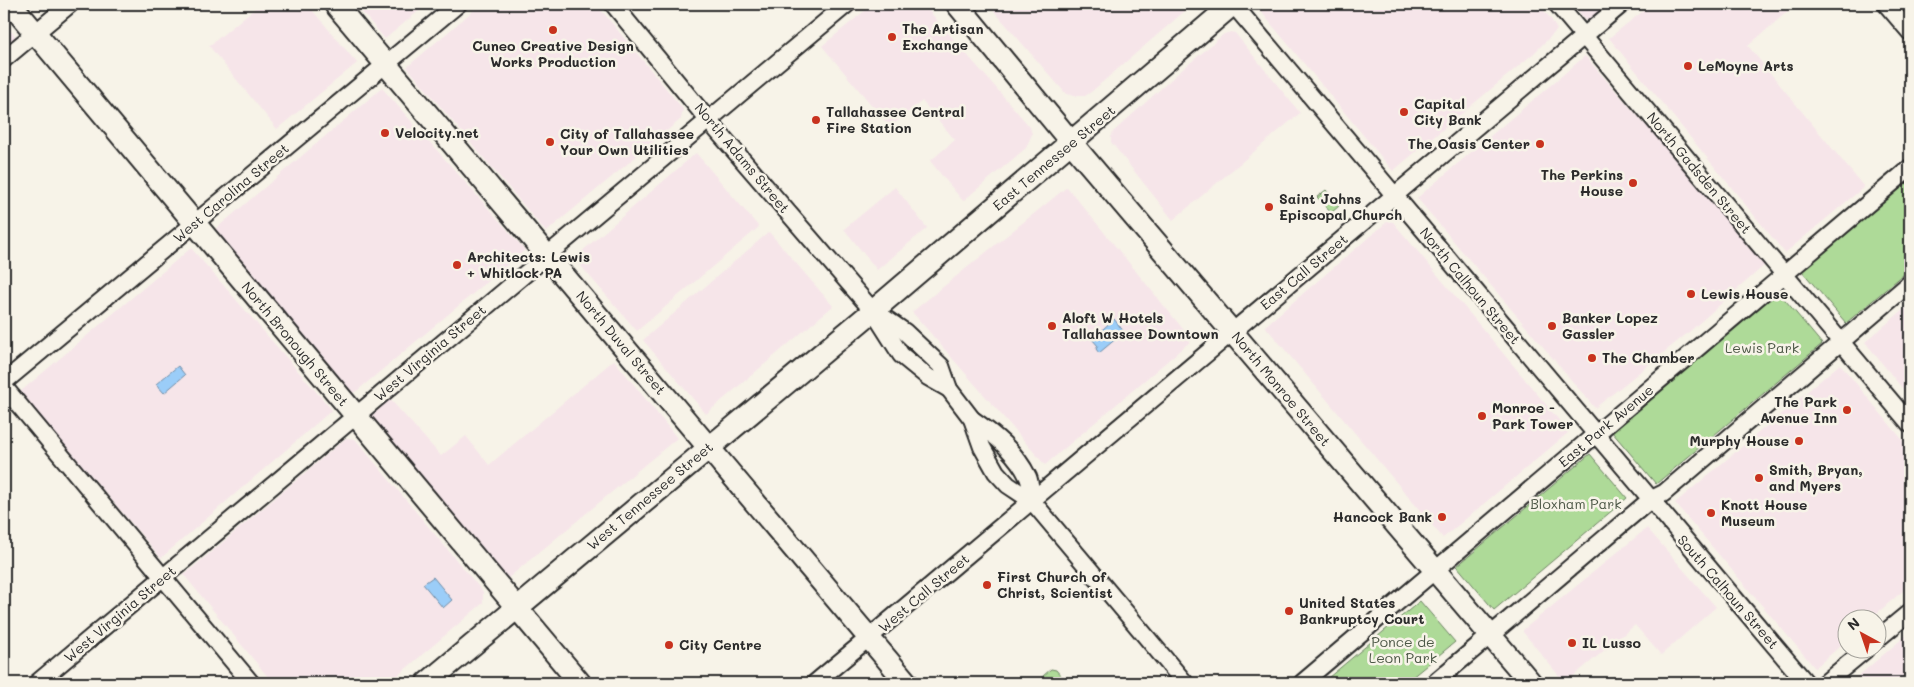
<svg xmlns="http://www.w3.org/2000/svg" width="1914" height="687" viewBox="0 0 1914 687" font-family="Mali,sans-serif">
<rect width="100%" height="100%" fill="#f7f3e8"/>
<filter id="ink" filterUnits="userSpaceOnUse"><feTurbulence type="fractalNoise" baseFrequency=".02" numOctaves="2"/><feDisplacementMap in="SourceGraphic" scale="10" xChannelSelector="R" yChannelSelector="G"/><feConvolveMatrix kernelMatrix="1 2 1 2 8 2 1 2 1" color-interpolation-filters="sRGB"/></filter>
<g filter="url(#ink)">
<g fill="#f6e5e9">
<path d="M 260,4 L 307,4 L 357,63 L 277,129 L 209,46 Z"/>
<path d="M 355,4 L 427,4 L 385,39 Z"/>
<path d="M 481,4 L 596,4 L 683,109 L 681,119 L 546,232 L 407,67 Z"/>
<path d="M 873,4 L 923,4 L 1030,127 L 1032,134 L 1026,148 L 963,201 L 930,161 L 955,140 L 922,101 L 890,127 L 822,46 Z"/>
<path d="M 988,4 L 1193,4 L 1091,92 L 1085,96 L 1076,96 L 1066,94 Z"/>
<path d="M 1261,4 L 1538,4 L 1551,19 L 1557,30 L 1534,53 L 1393,171 L 1258,8 Z"/>
<path d="M 1572,4 L 1611,4 L 1588,23 Z"/>
<path d="M 1652,4 L 1796,4 L 1748,46 L 1864,187 L 1785,253 L 1609,38 Z"/>
<path d="M 4,23 L 16,37 L 4,47 Z"/>
<path d="M 1231,32 L 1235,33 L 1300,113 L 1173,220 L 1111,142 L 1111,137 L 1113,132 L 1176,75 L 1224,34 Z"/>
<path d="M 1585,56 L 1767,263 L 1689,332 L 1595,408 L 1417,198 Z"/>
<path d="M 382,88 L 525,250 L 358,390 L 349,395 L 212,232 Z"/>
<path d="M 696,153 L 759,227 L 637,331 L 574,258 Z"/>
<path d="M 895,187 L 927,228 L 877,270 L 844,229 Z"/>
<path d="M 1067,187 L 1192,340 L 1045,465 L 912,312 Z"/>
<path d="M 1388,221 L 1393,222 L 1569,432 L 1443,538 L 1265,326 Z"/>
<path d="M 769,232 L 833,306 L 706,414 L 643,340 Z"/>
<path d="M 191,248 L 332,410 L 161,558 L 20,392 Z"/>
<path d="M 1910,304 L 1910,398 L 1865,342 Z"/>
<path d="M 614,360 L 677,438 L 507,579 L 369,418 L 389,398 L 441,456 L 466,436 L 489,465 Z"/>
<path d="M 1840,364 L 1910,449 L 1910,585 L 1870,619 L 1846,620 L 1846,641 L 1815,668 L 1675,503 Z"/>
<path d="M 346,438 L 355,439 L 483,592 L 483,603 L 389,683 L 273,683 L 184,575 Z"/>
<path d="M 1647,528 L 1716,607 L 1661,655 L 1635,625 L 1565,683 L 1523,632 L 1523,630 Z"/>
<path d="M 1910,632 L 1910,683 L 1850,683 Z"/>
</g>
<g fill="#aeda98" stroke="#6c8262">
<path d="M 1910,179 L 1910,269 L 1846,323 L 1802,271 Z"/>
<path d="M 1326,190 L 1339,206 L 1331,213 L 1317,197 Z"/>
<path d="M 1776,289 L 1822,344 L 1656,484 L 1612,432 Z"/>
<path d="M 1590,454 L 1627,498 L 1494,610 L 1457,566 Z"/>
<path d="M 1420,601 L 1455,642 L 1405,683 L 1322,683 Z"/>
<path d="M 1051,669 L 1056,670 L 1067,683 L 1045,683 L 1043,676 Z"/>
</g>
<g fill="#9bcdf8" stroke="#6e8ca6">
<path d="M 1114,319 L 1124,332 L 1099,353 L 1096,349 L 1098,346 L 1092,339 Z"/>
<path d="M 178,366 L 185,375 L 164,393 L 156,384 Z"/>
<path d="M 433,577 L 452,600 L 443,608 L 423,584 Z"/>
</g>
<g fill="none" stroke-linecap="round" stroke-linejoin="round">
<defs>
<g id="minor">
<path d="M 613,4 L 708,120 L 873,311 L 901,355 L 928,377 L 949,389"/>
<path d="M 1233,4 L 1806,683"/>
<path d="M 1557,4 L 1910,424"/>
<path d="M 1886,4 L 1910,32"/>
<path d="M 4,59 L 70,4"/>
<path d="M 876,312 L 905,332 L 941,366 L 949,389 L 972,419 L 982,447 L 996,472 L 1008,485 L 1032,501 L 1185,683"/>
<path d="M 4,382 L 458,4"/>
<path d="M 4,387 L 251,683"/>
<path d="M 972,419 C 994,434 1016,452 1028,477 C 1031,484 1031,494 1032,501"/>
<path d="M 1876,640 L 1910,612"/>
<path d="M 37,683 L 847,4"/>
<path d="M 815,683 L 1622,4"/>
<path d="M 1302,683 L 1910,168"/>
<path d="M 1434,683 L 1650,500 L 1664,493 L 1910,283"/>
<path d="M 1825,683 L 1865,650"/>
</g>
<g id="major">
<path d="M 11,4 L 580,683"/>
<path d="M 335,4 L 907,683"/>
<path d="M 957,4 L 1085,159 L 1531,683"/>
<path d="M 427,683 L 873,311 L 1233,4"/>
</g>
</defs>
<use href="#minor" stroke="#2b2b2b" stroke-width="20"/>
<use href="#major" stroke="#2b2b2b" stroke-width="25"/>
<use href="#minor" stroke="#f7f3e8" stroke-width="16"/>
<use href="#major" stroke="#f7f3e8" stroke-width="21"/>
</g>
</g>
<g fill="#c8321e" stroke="#f7f3e8" stroke-width="2">
<circle cx="553" cy="30" r="5"/>
<circle cx="892" cy="37" r="5"/>
<circle cx="1688" cy="66" r="5"/>
<circle cx="1404" cy="112" r="5"/>
<circle cx="816" cy="120" r="5"/>
<circle cx="385" cy="133" r="5"/>
<circle cx="550" cy="142" r="5"/>
<circle cx="1540" cy="144" r="5"/>
<circle cx="1633" cy="183" r="5"/>
<circle cx="1269" cy="207" r="5"/>
<circle cx="457" cy="265" r="5"/>
<circle cx="1691" cy="294" r="5"/>
<circle cx="1052" cy="326" r="5"/>
<circle cx="1552" cy="326" r="5"/>
<circle cx="1592" cy="358" r="5"/>
<circle cx="1847" cy="410" r="5"/>
<circle cx="1482" cy="416" r="5"/>
<circle cx="1799" cy="441" r="5"/>
<circle cx="1759" cy="478" r="5"/>
<circle cx="1711" cy="513" r="5"/>
<circle cx="1442" cy="517" r="5"/>
<circle cx="987" cy="585" r="5"/>
<circle cx="1289" cy="611" r="5"/>
<circle cx="1572" cy="643" r="5"/>
<circle cx="669" cy="645" r="5"/>
</g>
<g text-anchor="middle" stroke-width="5" stroke-linejoin="round" paint-order="stroke">
<g font-size="14" font-weight="bold" fill="#2b2b2b" stroke="#f7f3e8" text-anchor="start">
<text x="902" y="34">The Artisan<tspan x="902" dy="16">Exchange</tspan></text>
<text x="553" y="51" text-anchor="middle">Cuneo Creative Design<tspan x="553" dy="16">Works Production</tspan></text>
<text x="1698" y="71">LeMoyne Arts</text>
<text x="1414" y="109">Capital<tspan x="1414" dy="16">City Bank</tspan></text>
<text x="826" y="117">Tallahassee Central<tspan x="826" dy="16">Fire Station</tspan></text>
<text x="395" y="138">Velocity.net</text>
<text x="560" y="139">City of Tallahassee<tspan x="560" dy="16">Your Own Utilities</tspan></text>
<text x="1530" y="149" text-anchor="end">The Oasis Center</text>
<text x="1623" y="180" text-anchor="end">The Perkins<tspan x="1623" dy="16">House</tspan></text>
<text x="1279" y="204">Saint Johns<tspan x="1279" dy="16">Episcopal Church</tspan></text>
<text x="467" y="262">Architects: Lewis<tspan x="467" dy="16">+ Whitlock PA</tspan></text>
<text x="1701" y="299">Lewis House</text>
<text x="1062" y="323">Aloft W Hotels<tspan x="1062" dy="16">Tallahassee Downtown</tspan></text>
<text x="1562" y="323">Banker Lopez<tspan x="1562" dy="16">Gassler</tspan></text>
<text x="1602" y="363">The Chamber</text>
<text x="1837" y="407" text-anchor="end">The Park<tspan x="1837" dy="16">Avenue Inn</tspan></text>
<text x="1492" y="413">Monroe -<tspan x="1492" dy="16">Park Tower</tspan></text>
<text x="1789" y="446" text-anchor="end">Murphy House</text>
<text x="1769" y="475">Smith, Bryan,<tspan x="1769" dy="16">and Myers</tspan></text>
<text x="1721" y="510">Knott House<tspan x="1721" dy="16">Museum</tspan></text>
<text x="1432" y="522" text-anchor="end">Hancock Bank</text>
<text x="997" y="582">First Church of<tspan x="997" dy="16">Christ, Scientist</tspan></text>
<text x="1299" y="608">United States<tspan x="1299" dy="16">Bankruptcy Court</tspan></text>
<text x="1582" y="648">IL Lusso</text>
<text x="679" y="650">City Centre</text>
</g>
<g font-size="14" fill="#2b2b2b" stroke="#f7f3e8">
<text transform="translate(742 158) rotate(50)" y="5">North Adams Street</text>
<text transform="translate(1054 158) rotate(-40)" y="5">East Tennessee Street</text>
<text transform="translate(1699 173) rotate(50)" y="5">North Gadsden Street</text>
<text transform="translate(231 193) rotate(-40)" y="5">West Carolina Street</text>
<text transform="translate(1304 272) rotate(-40)" y="5">East Call Street</text>
<text transform="translate(1470 286) rotate(50)" y="5">North Calhoun Street</text>
<text transform="translate(621 343) rotate(50)" y="5">North Duval Street</text>
<text transform="translate(295 344) rotate(50)" y="5">North Bronough Street</text>
<text transform="translate(430 353) rotate(-40)" y="5">West Virginia Street</text>
<text transform="translate(1281 389) rotate(50)" y="5">North Monroe Street</text>
<text transform="translate(1606 426) rotate(-40)" y="5">East Park Avenue</text>
<text transform="translate(650 496) rotate(-40)" y="5">West Tennessee Street</text>
<text transform="translate(1728 592) rotate(49)" y="5">South Calhoun Street</text>
<text transform="translate(924 593) rotate(-40)" y="5">West Call Street</text>
<text transform="translate(120 614) rotate(-40)" y="5">West Virginia Street</text>
</g>
<g font-size="14" fill="#4c5746" stroke="#f7f3e8">
<text x="1762" y="353">Lewis Park</text>
<text x="1576" y="509">Bloxham Park</text>
<text x="1403" y="647">Ponce de<tspan x="1403" dy="16">Leon Park</tspan></text>
</g>
</g>
<rect width="1914" height="687" fill="none" stroke="#f7f3e8" stroke-width="20"/>
<rect x="10" y="10" width="1894" height="667" fill="none" stroke="#2b2b2b" stroke-width="2" filter="url(#ink)"/>
<g transform="translate(1862 634) rotate(320)"><circle r="24" fill="#f7f3e8" stroke="#a5a39c"/>
<path d="M0-4L9 19L0 12L-9 19Z" fill="#c8321e"/>
<text y="-8" font-size="14" font-weight="bold" text-anchor="middle" fill="#2b2b2b">N</text>
</g>
</svg>
